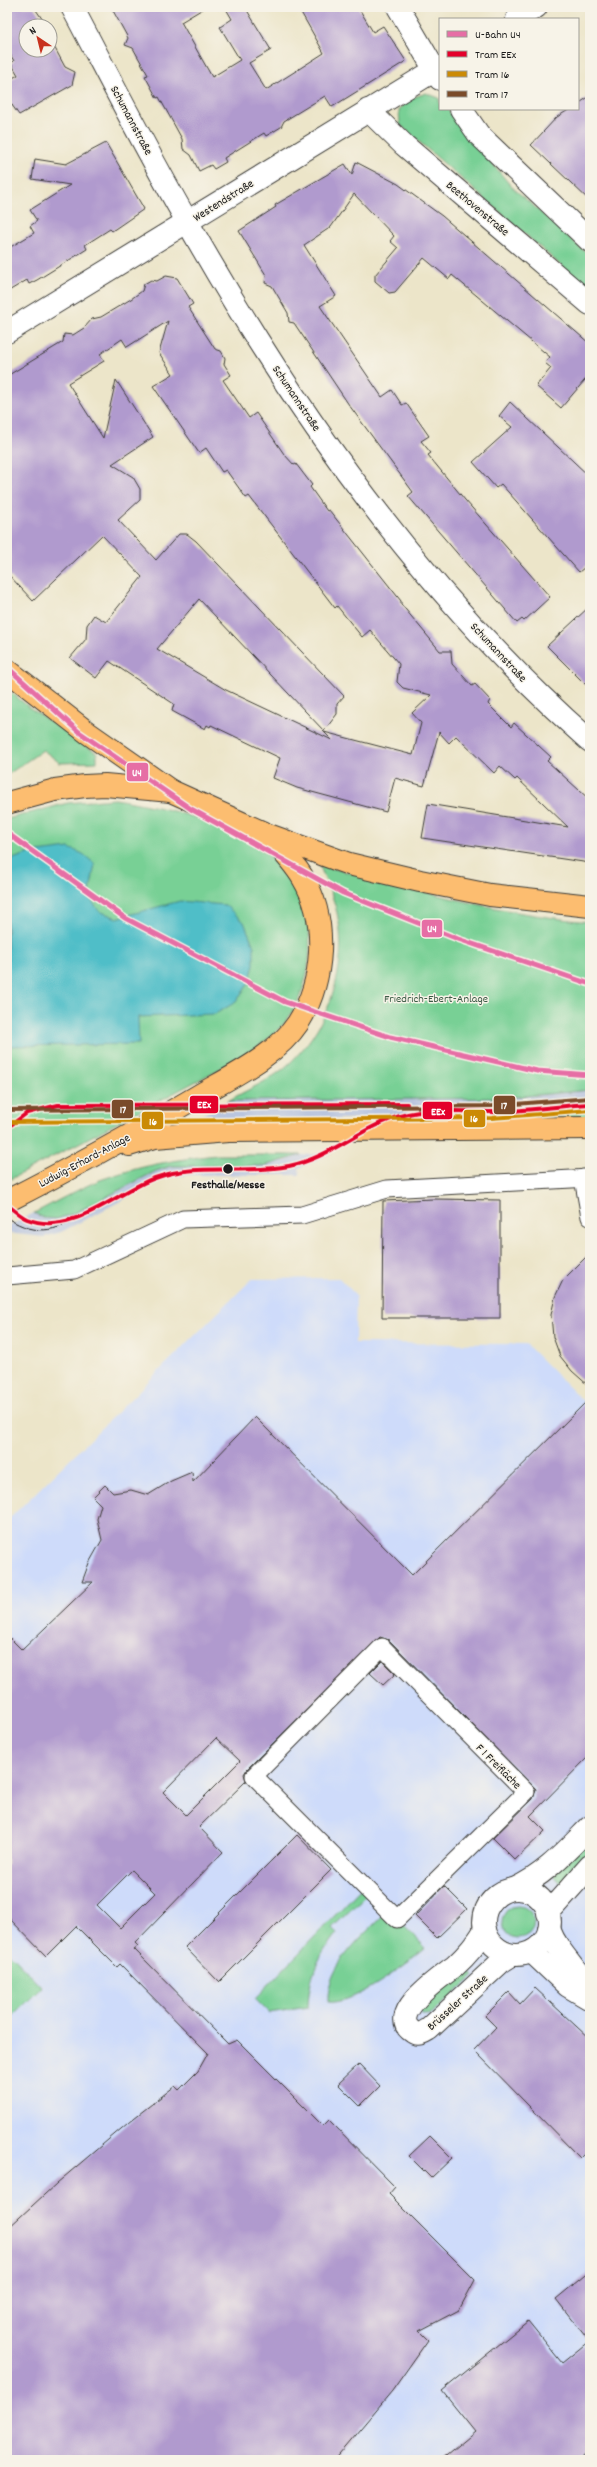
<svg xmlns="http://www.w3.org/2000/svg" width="597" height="2467" viewBox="0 0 597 2467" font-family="Dekko,sans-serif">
<rect width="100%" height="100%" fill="#f7f3e8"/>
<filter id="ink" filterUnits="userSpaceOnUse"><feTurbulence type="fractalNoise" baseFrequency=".025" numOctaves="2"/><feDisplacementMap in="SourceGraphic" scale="8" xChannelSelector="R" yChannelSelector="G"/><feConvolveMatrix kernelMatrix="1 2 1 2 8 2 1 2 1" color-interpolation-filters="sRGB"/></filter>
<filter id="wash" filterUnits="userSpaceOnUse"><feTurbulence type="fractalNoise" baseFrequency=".012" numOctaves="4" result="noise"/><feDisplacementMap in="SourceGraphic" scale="16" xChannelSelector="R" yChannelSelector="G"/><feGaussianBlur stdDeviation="0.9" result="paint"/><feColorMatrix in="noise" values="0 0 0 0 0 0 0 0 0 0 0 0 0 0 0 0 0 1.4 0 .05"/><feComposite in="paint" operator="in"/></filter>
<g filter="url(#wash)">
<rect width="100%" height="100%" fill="#ece5c9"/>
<path fill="#cedbfa" d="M 339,1278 L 356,1295 L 355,1343 L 526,1344 L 585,1403 L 590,1398 L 590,2460 L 7,2460 L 7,1521 L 252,1279 Z"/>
<g fill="#b9c5de">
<path d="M 590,1090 L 590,1109 L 548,1113 L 501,1116 L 189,1122 L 228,1101 L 505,1098 Z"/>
<path d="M 331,1153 L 299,1168 L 300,1175 L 189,1175 L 167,1177 L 61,1232 L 44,1237 L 7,1233 L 7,1227 L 34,1213 L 44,1218 L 77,1212 L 156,1171 L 171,1166 L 285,1161 L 301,1155 Z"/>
</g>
<g fill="#78d095" stroke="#4a7658">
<path d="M 426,93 L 439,98 L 440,109 L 447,109 L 511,186 L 590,256 L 590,291 L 400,125 L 399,110 L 409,99 Z"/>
<path d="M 7,689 L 30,708 L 97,753 L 97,762 L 60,763 L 43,750 L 7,775 Z"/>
<path d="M 115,799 C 165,807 228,822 268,854 C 316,890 321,965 291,1014 C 280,1032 262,1043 246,1055 L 7,1181 L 7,819 L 68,803 Z"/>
<path d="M 319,865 C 408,887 498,914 590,922 L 590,1090 L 505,1098 L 228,1101 C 246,1090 267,1082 283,1069 C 327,1033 350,968 337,913 C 333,896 326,880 319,865 Z"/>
<path d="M 590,1109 L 590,1118 L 499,1119 L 498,1116 Z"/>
<path d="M 217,1155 L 301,1155 L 264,1166 L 171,1166 L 156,1171 L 77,1212 L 57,1219 L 44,1218 L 34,1213 C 56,1202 78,1189 100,1180 C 139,1166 177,1159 217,1155 Z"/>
<path d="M 590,1835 L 590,1852 L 562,1884 L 552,1873 Z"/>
<path d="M 364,1885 L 370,1891 L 332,1928 L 337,1933 C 318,1956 309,1977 308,2007 L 269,2013 L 255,1999 Z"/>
<circle cx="518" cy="1922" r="16"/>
<path d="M 388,1910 L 426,1948 C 407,1964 353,2006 328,2002 C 326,1964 365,1935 388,1910 Z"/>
<path d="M 7,1951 L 42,1987 L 12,2017 L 7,2012 Z"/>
<path d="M 464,1966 L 474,1976 L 430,2016 L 422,2014 L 420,2010 Z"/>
</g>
<path fill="#50bec8" stroke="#366d72" d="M 69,848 L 83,854 L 95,864 L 89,897 L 99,911 L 117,918 L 180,901 L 225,905 L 244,922 L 254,947 L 254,965 L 249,983 L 236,1002 L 215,1014 L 138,1017 L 139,1044 L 7,1046 L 7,861 L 30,853 Z"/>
<g id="blocks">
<g fill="#b09ace" fill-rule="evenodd">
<path d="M 7,7 L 34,7 L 47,26 L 26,26 L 26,50 L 50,50 L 50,39 L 65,67 L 75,72 L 72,85 L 19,115 L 7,98 L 7,81 L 18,75 L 11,63 L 14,61 L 7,49 Z"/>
<path d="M 111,7 L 206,7 L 181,22 L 212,77 L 240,60 L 220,27 L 232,19 L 225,7 L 245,7 L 271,50 L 249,63 L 266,90 L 324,53 L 298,7 L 358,7 L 373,32 L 383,26 L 406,61 L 332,107 L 325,96 L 284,121 L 281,127 L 266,136 L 264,133 L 224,158 L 226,162 L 214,169 L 211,165 L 199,171 L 191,155 L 183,149 L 182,139 L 159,97 L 157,98 L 145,76 L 148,75 L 133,48 L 125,45 L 128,38 Z"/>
<path d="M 590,96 L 590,201 L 531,145 L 557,117 L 570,109 L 578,109 L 578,104 Z"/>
<path d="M 106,143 L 144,209 L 112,231 L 110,229 L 85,245 L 87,249 L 37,280 L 29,284 L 27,280 L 7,292 L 7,249 L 34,233 L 30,226 L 37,221 L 30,210 L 70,185 L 32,179 L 35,159 L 66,164 Z"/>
<path d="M 356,162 L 398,184 L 442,216 L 590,344 L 590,374 L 561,408 L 536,386 L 551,368 L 545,363 L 550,357 L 452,275 L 449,279 L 424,258 L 395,292 L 389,293 L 375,281 L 375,275 L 398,248 L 390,241 L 394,236 L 354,194 L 331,227 L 304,245 L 336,296 L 320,306 L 382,397 L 392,390 L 402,405 L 406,403 L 429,436 L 421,441 L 431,453 L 428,455 L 465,500 L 550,597 L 524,621 L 522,619 L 517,623 L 408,496 L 413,492 L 349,405 L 294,323 L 289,322 L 288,313 L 272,286 L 265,283 L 266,275 L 239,231 L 276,207 L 275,205 L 345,164 L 352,175 Z"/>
<path d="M 166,276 L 177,278 L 193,304 L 188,307 L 215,349 L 221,351 L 225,358 L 224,364 L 231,375 L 223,380 L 249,418 L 256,413 L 284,454 L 294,465 L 296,464 L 312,485 L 310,487 L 327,511 L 329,510 L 401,601 L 401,604 L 440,651 L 451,651 L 452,664 L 472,686 L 475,684 L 490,700 L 488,704 L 511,727 L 514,723 L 551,757 L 547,761 L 590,800 L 590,863 L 422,838 L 428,804 L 568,827 L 517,778 L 515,780 L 500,766 L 494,773 L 456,736 L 449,743 L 439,732 L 424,786 L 395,778 L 386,812 L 297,788 L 273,778 L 280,758 L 211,725 L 210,727 L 207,725 L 205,729 L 172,711 L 174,704 L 109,661 L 96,678 L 70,658 L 86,639 L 87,625 L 94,615 L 106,622 L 142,577 L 102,535 L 33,601 L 7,573 L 7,376 L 63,342 L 64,334 L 73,335 L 84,328 L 92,319 L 101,317 L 131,299 L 142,291 L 144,284 L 151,280 L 157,281 ZM 168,321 L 159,353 L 173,374 L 153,386 L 199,453 L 206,448 L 222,472 L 226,470 L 246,498 L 249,496 L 335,608 L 337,606 L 362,637 L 370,630 L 399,664 L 397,682 L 403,688 L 431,695 L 412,713 L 421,723 L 413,755 L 324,732 L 332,740 L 226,690 L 157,649 L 199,599 L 324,731 L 337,714 L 337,704 L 344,696 L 196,541 L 187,534 L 179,534 L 156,560 L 118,520 L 140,500 L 140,489 L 133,477 L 112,464 L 153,437 L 116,380 L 103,438 L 68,383 L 104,361 L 100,354 L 122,339 L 127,347 Z"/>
<path d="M 510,402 L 590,477 L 590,563 L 579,572 L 501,484 L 496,488 L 473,462 L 512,427 L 499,416 Z"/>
<path d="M 590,606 L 590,689 L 547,646 Z"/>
<path d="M 434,1199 L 500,1200 L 500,1318 L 382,1318 L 383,1201 Z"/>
<path d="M 590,1253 L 590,1387 L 572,1371 L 560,1356 L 553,1337 L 551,1315 L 555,1297 L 563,1280 Z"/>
<path d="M 590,1398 L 590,1755 L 530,1816 L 545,1831 L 515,1860 L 493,1838 L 533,1799 L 536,1789 L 389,1640 L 380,1637 L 247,1769 L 244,1774 L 246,1781 L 199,1827 L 223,1852 L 135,1943 L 138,1946 L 134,1949 L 228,2044 L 237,2040 L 323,2126 L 329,2120 L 395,2187 L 389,2194 L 475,2280 L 459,2310 L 419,2331 L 428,2340 L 392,2391 L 334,2460 L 7,2460 L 7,2229 L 57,2183 L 134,2118 L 175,2086 L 179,2090 L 198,2071 L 208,2053 L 120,1964 L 117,1967 L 76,1926 L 46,1956 L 7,1916 L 7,1635 L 22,1650 L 93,1582 L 82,1582 L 89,1563 L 102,1540 L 97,1519 L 101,1505 L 93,1497 L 105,1485 L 113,1493 L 131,1490 L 148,1495 L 171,1481 L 192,1472 L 193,1482 L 255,1417 L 412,1575 ZM 216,1738 L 240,1761 L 186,1815 L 163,1792 ZM 132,1870 L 155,1893 L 120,1928 L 97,1905 Z"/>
<path d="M 382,1661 L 395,1674 L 383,1685 L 370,1673 Z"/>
<path d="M 297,1835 L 331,1870 L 219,1982 L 185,1947 Z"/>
<path d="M 444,1886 L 467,1909 L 437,1938 L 415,1916 Z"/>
<path d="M 535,1988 L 590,2039 L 590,2148 L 580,2158 L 474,2050 L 496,2027 L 485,2016 L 509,1992 L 520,2004 Z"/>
<path d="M 359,2064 L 380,2086 L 360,2106 L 338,2084 Z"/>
<path d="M 430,2136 L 452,2158 L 431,2178 L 409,2156 Z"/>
<path d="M 590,2271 L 590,2450 L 578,2460 L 441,2460 L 475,2432 L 442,2391 L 528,2321 L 562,2363 L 589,2341 L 556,2299 Z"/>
</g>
</g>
</g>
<g filter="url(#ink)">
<use href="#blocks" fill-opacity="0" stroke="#3b3a36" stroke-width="1"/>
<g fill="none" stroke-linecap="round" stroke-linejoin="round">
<defs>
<g id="pedestrian">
<path d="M 583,1178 L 590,1217"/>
<path d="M 7,1276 L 74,1270 L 183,1219 L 302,1215 L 387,1189 L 590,1178"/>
<path d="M 382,1647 L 526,1792 L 397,1919 L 254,1776 Z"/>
</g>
<g id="minor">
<path d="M 72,7 C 110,79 147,152 188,223 C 295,413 426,597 590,741"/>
<path d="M 398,7 L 440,79"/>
<path d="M 517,19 L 536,7"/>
<path d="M 461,109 L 479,135 L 590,241"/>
<path d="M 368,110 L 404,145 L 590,304"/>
<path d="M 7,332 L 440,67"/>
<path d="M 514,1889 C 544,1876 567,1850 590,1827"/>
<circle cx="517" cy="1922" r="33"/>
<path d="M 548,1913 L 590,1866"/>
<path d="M 549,1929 C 558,1953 577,1968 590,1990"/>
<path d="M 485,1930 C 477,1943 467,1955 455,1966 C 444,1975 384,2014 413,2032 C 419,2036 424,2032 429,2029 L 501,1962 L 512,1955"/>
<path d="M 532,1952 L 568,1986 L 590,1999"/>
</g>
<g id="primary">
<path d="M 7,670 L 88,733 L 171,791"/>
<path d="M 7,803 L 55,790 L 85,786 L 105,785 L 171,791 L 266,834 L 349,864 L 420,881 L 490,895 L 590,906"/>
<path d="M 129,1145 L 155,1137 L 228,1131 L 590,1128"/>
<path d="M 7,1201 C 72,1168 135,1133 198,1096 C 231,1077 277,1055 298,1023 C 324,982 329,921 303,878 C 294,863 281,849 269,836"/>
</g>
</defs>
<use href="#pedestrian" stroke="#3b3a36" stroke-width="19"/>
<use href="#minor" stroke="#3b3a36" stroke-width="24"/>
<use href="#primary" stroke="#3b3a36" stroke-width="24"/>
<use href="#pedestrian" stroke="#fff" stroke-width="17"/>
<use href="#minor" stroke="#fff" stroke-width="22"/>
<use href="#primary" stroke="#fcbd6f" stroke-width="22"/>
<path stroke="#1c1c1c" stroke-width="1" d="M 7,1218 C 39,1238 59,1231 89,1211"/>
<defs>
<g id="tram-1">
<path d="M 7,1128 L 27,1113 L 58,1105 L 407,1104"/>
<path d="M 7,1205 C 13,1209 20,1216 27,1219 C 72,1237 116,1192 155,1178 C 198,1162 245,1175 289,1166 C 330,1158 361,1127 400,1116 C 431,1107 461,1112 492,1112 C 525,1111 557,1106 590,1104"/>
</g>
<path id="tram-2" d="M 7,1122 L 492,1118 L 590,1110"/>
<path id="tram-3" d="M 7,1110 L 492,1106 L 590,1098"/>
</defs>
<use href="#tram-1" stroke="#f7f3e8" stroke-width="7"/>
<use href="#tram-2" stroke="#f7f3e8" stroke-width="7"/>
<use href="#tram-3" stroke="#f7f3e8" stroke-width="7"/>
<use href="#tram-1" stroke="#e4002b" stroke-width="4"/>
<use href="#tram-2" stroke="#cb8a06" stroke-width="4"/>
<use href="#tram-3" stroke="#7a4b2a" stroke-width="4"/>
<defs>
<g id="metro-1">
<path d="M 7,667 L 79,732 L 191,809 L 343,893 L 458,939 L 590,984"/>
<path d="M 7,833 L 125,918 L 285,1002 L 390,1037 L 537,1071 L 590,1075"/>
</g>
</defs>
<use href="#metro-1" stroke="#f7f3e8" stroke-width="8"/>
<use href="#metro-1" stroke="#e66ea5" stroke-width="5"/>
</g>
</g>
<circle fill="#1c1c1c" stroke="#f7f3e8" stroke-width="1.5" cx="228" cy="1169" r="5.5"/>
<g text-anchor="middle" stroke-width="3" stroke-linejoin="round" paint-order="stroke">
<g font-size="12" fill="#1c1c1c" stroke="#f7f3e8">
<text transform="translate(132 120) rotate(62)" y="4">Schumannstraße</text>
<text transform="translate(223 200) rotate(-32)" y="4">Westendstraße</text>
<text transform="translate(478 208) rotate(40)" y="4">Beethovenstraße</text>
<text transform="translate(297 398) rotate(56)" y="4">Schumannstraße</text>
<text transform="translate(499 652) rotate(47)" y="4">Schumannstraße</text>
<text transform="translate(84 1160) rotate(-28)" y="4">Ludwig-Erhard-Anlage</text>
<text transform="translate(499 1766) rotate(45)" y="4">F 1 Freifläche</text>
<text transform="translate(457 2002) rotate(-42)" y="4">Brüsseler Straße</text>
</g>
<g font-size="12" fill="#3c5b46" stroke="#f7f3e8">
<text x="436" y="1002">Friedrich-Ebert-Anlage</text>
</g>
<g font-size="12" font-weight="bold" fill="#1c1c1c" stroke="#f7f3e8">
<text x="228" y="1188">Festhalle/Messe</text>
</g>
</g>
<g stroke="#f7f3e8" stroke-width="1.5">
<rect x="126" y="762" width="23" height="20" rx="4" fill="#e66ea5"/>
<rect x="421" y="919" width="22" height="19" rx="4" fill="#e66ea5"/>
<rect x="189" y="1095" width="30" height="19" rx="4" fill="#e4002b"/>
<rect x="493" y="1095" width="23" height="20" rx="4" fill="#7a4b2a"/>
<rect x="111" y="1099" width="23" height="20" rx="4" fill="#7a4b2a"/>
<rect x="422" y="1101" width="31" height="19" rx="4" fill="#e4002b"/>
<rect x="463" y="1109" width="23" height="19" rx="4" fill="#cb8a06"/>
<rect x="141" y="1111" width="23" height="19" rx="4" fill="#cb8a06"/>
</g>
<g font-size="11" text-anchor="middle" font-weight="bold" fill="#fff">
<text x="137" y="776">U4</text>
<text x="432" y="932">U4</text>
<text x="204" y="1108">EEx</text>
<text x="504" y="1109">17</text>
<text x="123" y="1113">17</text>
<text x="438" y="1115">EEx</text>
<text x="474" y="1122">16</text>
<text x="153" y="1125">16</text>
</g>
<rect width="597" height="2467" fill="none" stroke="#f7f3e8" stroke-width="24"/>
<rect x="439" y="18" width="140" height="92" fill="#f7f3e8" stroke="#9f9d96"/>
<rect x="447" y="31" width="20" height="6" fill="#e66ea5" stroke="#9f9d96"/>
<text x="475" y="38" font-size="12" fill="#1c1c1c">U-Bahn U4</text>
<rect x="447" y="51" width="20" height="6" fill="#e4002b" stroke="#9f9d96"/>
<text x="475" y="58" font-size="12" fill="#1c1c1c">Tram EEx</text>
<rect x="447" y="71" width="20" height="6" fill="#cb8a06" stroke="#9f9d96"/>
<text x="475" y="78" font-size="12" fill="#1c1c1c">Tram 16</text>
<rect x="447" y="91" width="20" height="6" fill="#7a4b2a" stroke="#9f9d96"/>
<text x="475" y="98" font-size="12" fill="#1c1c1c">Tram 17</text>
<g transform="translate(38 38) rotate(325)"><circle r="19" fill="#f7f3e8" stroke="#9f9d96"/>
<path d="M0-3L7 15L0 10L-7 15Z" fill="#c8321e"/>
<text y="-6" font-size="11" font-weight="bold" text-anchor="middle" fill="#1c1c1c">N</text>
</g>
</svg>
